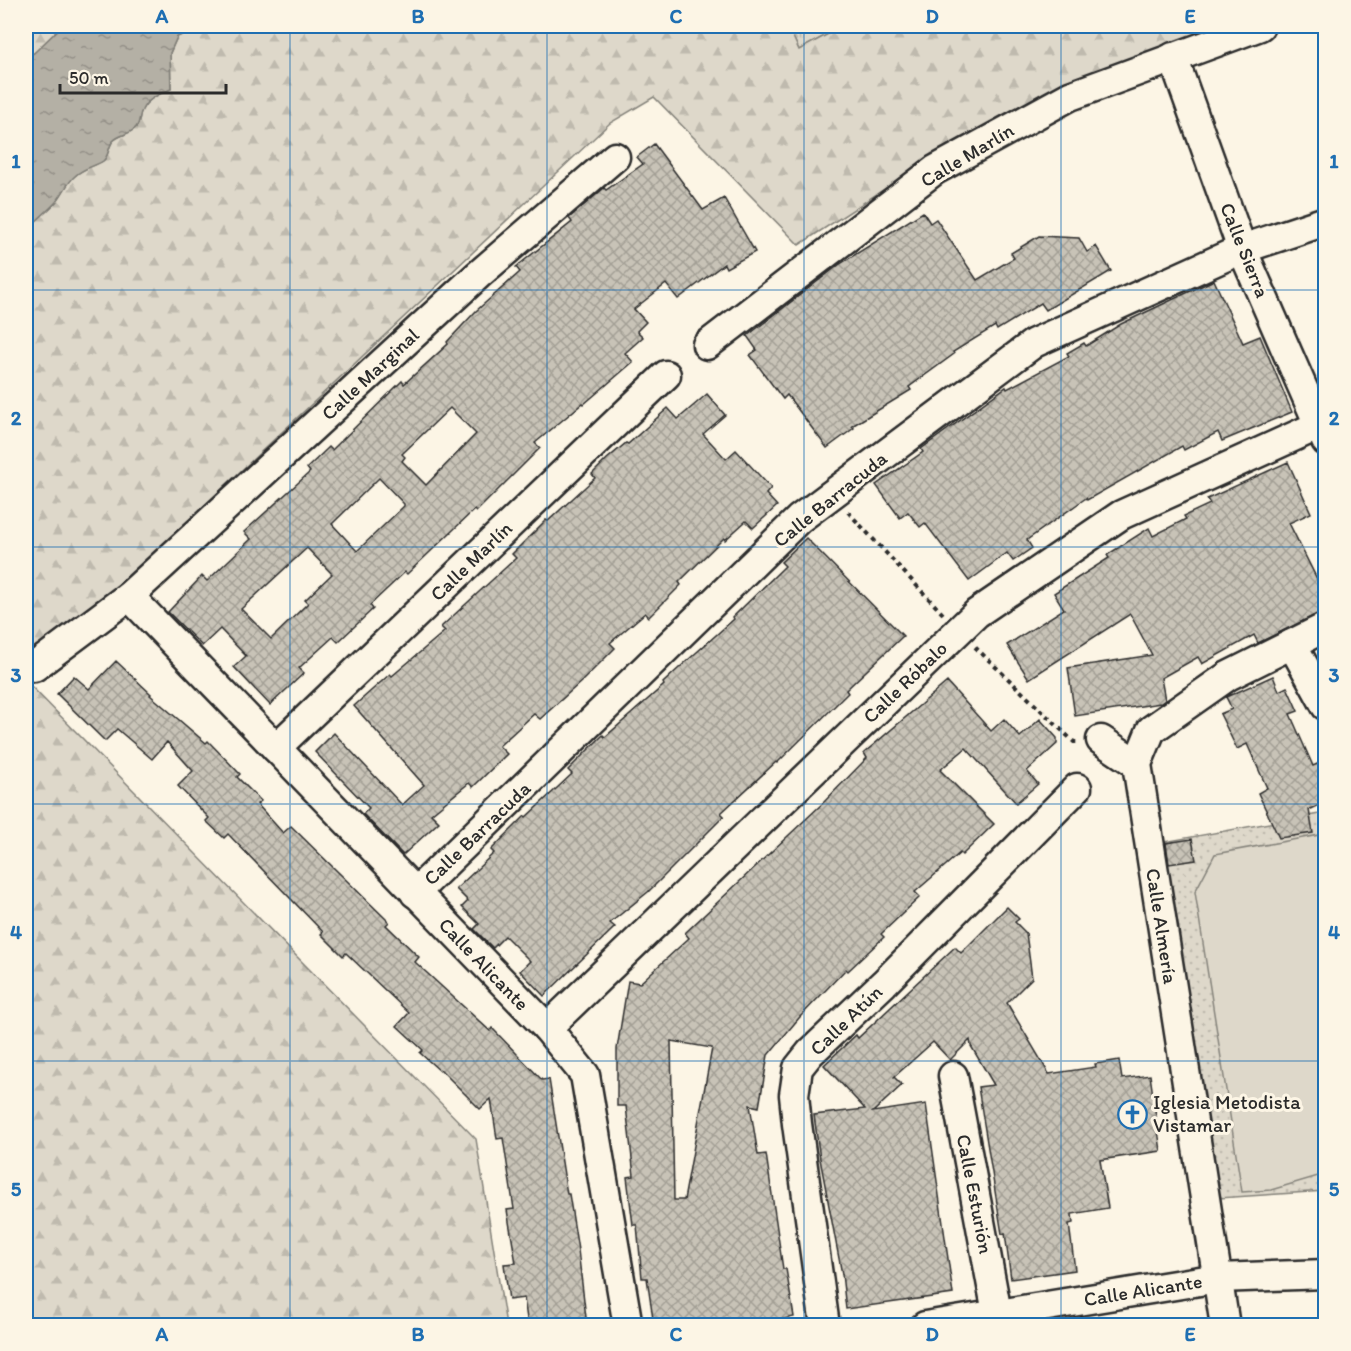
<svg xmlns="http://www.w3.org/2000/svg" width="1351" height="1351" viewBox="0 0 1351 1351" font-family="Itim,sans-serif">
<defs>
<pattern id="grass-tufts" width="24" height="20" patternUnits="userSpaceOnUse" patternTransform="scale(1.5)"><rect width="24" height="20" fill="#ded8ca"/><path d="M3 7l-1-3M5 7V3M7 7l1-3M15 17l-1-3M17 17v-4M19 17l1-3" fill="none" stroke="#bfbaae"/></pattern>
<pattern id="forest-firs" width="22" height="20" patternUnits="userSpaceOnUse" patternTransform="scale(1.5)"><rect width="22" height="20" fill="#ded8ca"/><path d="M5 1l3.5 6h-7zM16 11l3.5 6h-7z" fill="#bfbaae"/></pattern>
<pattern id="park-dots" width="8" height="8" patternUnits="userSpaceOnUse" patternTransform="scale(1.5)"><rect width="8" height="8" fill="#ded8ca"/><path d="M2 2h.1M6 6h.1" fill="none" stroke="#bfbaae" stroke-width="1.8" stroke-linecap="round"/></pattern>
<pattern id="water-ripples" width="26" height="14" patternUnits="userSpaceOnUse" patternTransform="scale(1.5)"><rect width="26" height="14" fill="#b4b0a5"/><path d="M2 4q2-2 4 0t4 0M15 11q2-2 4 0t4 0" fill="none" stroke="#938f87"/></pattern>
<pattern id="building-cross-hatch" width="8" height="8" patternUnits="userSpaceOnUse" patternTransform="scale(1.5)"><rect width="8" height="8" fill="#c8c3b7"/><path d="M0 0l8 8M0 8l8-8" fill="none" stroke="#a39f95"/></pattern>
</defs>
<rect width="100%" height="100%" fill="#fcf5e5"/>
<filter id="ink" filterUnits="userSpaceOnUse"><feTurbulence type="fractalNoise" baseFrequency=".0167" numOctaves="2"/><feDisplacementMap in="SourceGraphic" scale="12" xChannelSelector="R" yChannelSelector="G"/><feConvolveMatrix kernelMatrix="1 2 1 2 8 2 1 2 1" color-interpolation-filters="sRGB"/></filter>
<g filter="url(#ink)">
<path fill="url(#grass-tufts)" stroke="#84827a" stroke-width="1.5" d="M 788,26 L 843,26 L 799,50 Z"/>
<g fill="url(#forest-firs)" stroke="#84827a" stroke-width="1.5">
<path d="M 26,26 L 62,26 L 34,53 L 26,57 Z"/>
<path d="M 202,26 L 788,26 L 799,50 L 843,26 L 1233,26 L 1059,85 L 932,158 L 799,245 L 654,97 L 610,123 L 123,582 L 26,664 L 26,231 C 35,221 46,212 56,202 C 63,194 66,183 75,176 C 85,167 94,167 103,161 C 109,156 108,147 113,141 C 119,135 127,135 133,130 C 141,125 138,117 142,110 C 147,99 161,93 171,89 L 170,53 L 177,37 Z"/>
<path d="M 26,681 L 476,1139 L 506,1325 L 26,1325 Z"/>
</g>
<path fill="url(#park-dots)" stroke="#84827a" stroke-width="1.5" d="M 1325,813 L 1325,1191 L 1219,1198 L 1158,843 Z"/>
<path fill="#ded8ca" stroke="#84827a" stroke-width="1.5" d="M 1325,834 L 1325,1174 L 1271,1190 L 1242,1192 L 1195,892 L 1215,854 Z"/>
<path fill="url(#water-ripples)" stroke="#7d7b74" stroke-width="1.5" d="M 62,26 L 202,26 L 177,37 L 170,53 L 171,89 C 161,93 147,99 142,110 C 138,117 141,125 133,130 C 127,135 119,135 113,141 C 108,147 109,156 103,161 C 94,167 84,167 75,176 C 67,183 63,194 56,202 C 47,212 35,221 26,231 L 26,57 L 34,53 Z"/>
<g fill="url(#building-cross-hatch)" stroke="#2b2b2b" stroke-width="1.5" fill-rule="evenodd">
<path d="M 654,144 L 703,210 L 724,198 L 755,252 L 726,268 L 724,264 L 678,299 L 666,284 L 634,309 L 646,322 L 637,331 L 643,337 L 625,353 L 633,362 L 584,404 L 583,403 L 535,443 L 540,448 L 476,512 L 474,510 L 407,574 L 405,572 L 370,605 L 373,609 L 338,642 L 333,637 L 299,668 L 304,673 L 270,705 L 234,667 L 246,656 L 220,629 L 202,646 L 168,612 L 202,576 L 207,581 L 251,539 L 244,532 L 310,472 L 307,468 L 329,447 L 332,450 L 402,381 L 404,384 L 448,344 L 447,342 L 476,311 L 520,272 L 516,267 L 572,222 L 569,218 L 604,188 L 606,190 L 643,164 L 637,157 ZM 450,408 L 476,434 L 426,485 L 402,461 L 405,457 L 402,454 ZM 379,478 L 404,504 L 404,506 L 357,551 L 332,524 ZM 307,548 L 332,574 L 305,600 L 308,603 L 271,639 L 241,609 Z"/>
<path d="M 923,212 L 930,223 L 936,219 L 977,280 L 1014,258 L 1011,253 L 1039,236 L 1079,238 L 1087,252 L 1096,246 L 1111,271 L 1046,310 L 1041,303 L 997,330 L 995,326 L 953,352 L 954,354 L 909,387 L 911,390 L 852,426 L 854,428 L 827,448 L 787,395 L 783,399 L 750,355 L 757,350 L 747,336 L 840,264 Z"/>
<path d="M 1214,280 L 1243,343 L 1260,336 L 1292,412 L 1222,441 L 1218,432 L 1184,450 L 1182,446 L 1087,500 L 1086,498 L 1027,540 L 1032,548 L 1013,561 L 1007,553 L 969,581 L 925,523 L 920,527 L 908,512 L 900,518 L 876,485 L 923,452 L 921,449 L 1006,387 L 1007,389 L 1069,356 L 1067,353 L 1084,343 L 1086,346 L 1121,324 Z"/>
<path d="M 707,394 L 725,415 L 703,434 L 726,459 L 736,450 L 771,488 L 766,494 L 777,506 L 753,528 L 746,521 L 725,540 L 724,538 L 679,582 L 681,585 L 649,617 L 645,613 L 610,643 L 615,648 L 582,681 L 540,719 L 534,714 L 499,746 L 507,754 L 473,787 L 469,783 L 431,814 L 439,822 L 403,855 L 363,814 L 369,808 L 315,752 L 334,733 L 402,805 L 424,785 L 354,706 L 390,674 L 392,676 L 445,631 L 441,627 L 516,558 L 512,554 L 546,520 L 548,521 L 595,478 L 592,474 L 607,459 L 626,443 L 628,444 L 668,408 L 678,419 Z"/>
<path d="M 1288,462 L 1311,513 L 1289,523 L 1326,597 L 1326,610 L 1258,643 L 1254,635 L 1202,664 L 1198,657 L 1161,678 L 1165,700 L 1161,703 L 1075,716 L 1068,668 L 1152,655 L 1130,614 L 1029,679 L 1007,645 L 1064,609 L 1054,593 L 1109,558 L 1107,555 L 1149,528 L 1153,536 L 1186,519 L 1184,516 L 1210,504 L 1207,499 Z"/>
<path d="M 806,538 L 903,636 L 846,690 L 848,693 L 777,763 L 776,762 L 721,813 L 724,816 L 648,892 L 610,923 L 615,927 L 544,996 L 520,971 L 530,961 L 505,936 L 493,948 L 474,929 L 479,924 L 462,907 L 468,901 L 456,889 L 494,853 L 491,850 L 525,816 L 526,817 L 572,774 L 568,770 L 603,735 L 605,737 L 664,685 L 663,683 L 679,668 L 734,619 L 733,617 L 785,566 L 781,562 Z"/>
<path d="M 116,661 L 151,694 L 150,695 L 206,743 L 208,741 L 240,774 L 237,777 L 261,801 L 257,804 L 283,833 L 291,826 L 389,922 L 386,925 L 419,957 L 415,962 L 490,1031 L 492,1028 L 542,1080 L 549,1079 L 567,1194 L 569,1194 L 578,1250 L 587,1326 L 528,1326 L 524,1298 L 509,1300 L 504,1264 L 516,1263 L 507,1210 L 514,1209 L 503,1138 L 497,1139 L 491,1099 L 480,1109 L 441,1070 L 440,1071 L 420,1053 L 423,1050 L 397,1026 L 409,1013 L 346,953 L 343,956 L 321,934 L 323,932 L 228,834 L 224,838 L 206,821 L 209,818 L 178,786 L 193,771 L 167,742 L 152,759 L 117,729 L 105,741 L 57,694 L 74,676 L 89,689 Z"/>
<path d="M 1273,676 L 1279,691 L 1287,687 L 1298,711 L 1290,714 L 1313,766 L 1326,760 L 1326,802 L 1309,810 L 1313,833 L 1279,838 L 1258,793 L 1267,788 L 1247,744 L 1237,749 L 1220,714 L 1232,709 L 1226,697 Z"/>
<path d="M 947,682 L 991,731 L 1004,719 L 1020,737 L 1040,719 L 1057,738 L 1057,744 L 1027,771 L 1038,784 L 1016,803 L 966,748 L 940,770 L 994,824 L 962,855 L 960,853 L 915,892 L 920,897 L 881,934 L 884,937 L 848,971 L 846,969 L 799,1018 L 768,1055 L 759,1107 L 750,1105 L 758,1155 L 766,1154 L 783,1269 L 786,1269 L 794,1317 L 747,1326 L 731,1326 L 731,1322 L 709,1326 L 654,1326 L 647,1278 L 642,1278 L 637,1225 L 633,1225 L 627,1177 L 634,1176 L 626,1106 L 617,1106 L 617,1049 L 628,981 L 640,983 L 689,938 L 685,933 L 822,804 L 867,758 L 864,753 ZM 671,1041 L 712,1048 L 684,1200 L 674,1200 Z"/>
<path d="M 1192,839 L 1196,860 L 1169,864 L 1166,843 Z"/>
<path d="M 1007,907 L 1019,919 L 1015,922 L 1026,933 L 1032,978 L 1007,1003 L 1049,1074 L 1096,1067 L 1095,1064 L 1119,1060 L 1122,1079 L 1150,1075 L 1161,1151 L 1100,1160 L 1108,1208 L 1072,1214 L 1073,1223 L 1069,1224 L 1075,1270 L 1011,1279 L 1005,1233 L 1002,1234 L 978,1087 L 994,1085 L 971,1046 L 970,1040 L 950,1060 L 933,1042 L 894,1077 L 902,1085 L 873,1112 L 926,1104 L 953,1294 L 846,1309 L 842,1274 L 820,1159 L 814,1115 L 865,1109 L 824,1065 L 856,1035 L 858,1038 L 955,947 L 961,953 Z"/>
</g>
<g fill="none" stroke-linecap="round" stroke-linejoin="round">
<defs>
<g id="minor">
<path d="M 1173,57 L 1242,249 L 1326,441"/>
<path d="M 707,345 L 935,170 L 1070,96 L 1260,26"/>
<path d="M 129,596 L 547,1028 L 585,1075 L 628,1326"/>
<path d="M 1292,644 L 1326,706"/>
<path d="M 34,667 L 129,596 L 478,275 L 615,157"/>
<path d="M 1101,740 L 1137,764"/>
<path d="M 276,748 L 666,375"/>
<path d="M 415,893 L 799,519 L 1034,343 L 1242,249 L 1326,221"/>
<path d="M 547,1028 L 977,613 L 1121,515 L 1326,422"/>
<path d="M 953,1076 L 997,1313"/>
<path d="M 825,1326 L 797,1124 L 794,1095 L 798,1068 L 810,1053 L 884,983 L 1077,788"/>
<path d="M 925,1326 L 1218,1278 L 1326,1274"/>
<path d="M 1225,1326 L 1137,764 L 1151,730 L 1228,676 L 1326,627"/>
</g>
</defs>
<use href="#minor" stroke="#2b2b2b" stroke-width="33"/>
<g stroke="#2b2b2b" stroke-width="4" stroke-dasharray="4.5 4.5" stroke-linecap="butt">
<path d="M 848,512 L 943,614"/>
<path d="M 975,647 L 1074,742 L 1077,742"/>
</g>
<use href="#minor" stroke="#fcf5e5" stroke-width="28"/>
</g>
</g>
<path fill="none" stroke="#1f6fb2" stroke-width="1.5" stroke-opacity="0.55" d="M 290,26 L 290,1326M 547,26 L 547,1326M 804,26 L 804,1326M 1061,26 L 1061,1326M 26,290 L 1326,290M 26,547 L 1326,547M 26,804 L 1326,804M 26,1061 L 1326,1061"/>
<defs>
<symbol id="church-ring" viewBox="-11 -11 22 22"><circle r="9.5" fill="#fcf5e5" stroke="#1f6fb2" stroke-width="1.5"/><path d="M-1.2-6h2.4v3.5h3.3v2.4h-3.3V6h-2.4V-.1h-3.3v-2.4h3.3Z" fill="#1f6fb2"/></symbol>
</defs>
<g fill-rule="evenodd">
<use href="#church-ring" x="1116" y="1098" width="33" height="33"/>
</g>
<g text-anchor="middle" stroke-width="6" stroke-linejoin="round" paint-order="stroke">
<g font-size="20" fill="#2b2b2b" stroke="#fcf5e5">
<text transform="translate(967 155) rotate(-31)" y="7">Calle Marlín</text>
<text transform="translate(1245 250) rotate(68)" y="7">Calle Sierra</text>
<text transform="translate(370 374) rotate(-43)" y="7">Calle Marginal</text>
<text transform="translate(830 499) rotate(-39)" y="7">Calle Barracuda</text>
<text transform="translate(471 561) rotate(-44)" y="7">Calle Marlín</text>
<text transform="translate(905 682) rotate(-44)" y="7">Calle Róbalo</text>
<text transform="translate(477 833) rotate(-44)" y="7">Calle Barracuda</text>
<text transform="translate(1162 926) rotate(81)" y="7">Calle Almería</text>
<text transform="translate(484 964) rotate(46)" y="7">Calle Alicante</text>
<text transform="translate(846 1020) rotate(-44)" y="7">Calle Atún</text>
<text transform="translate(975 1194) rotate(79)" y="7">Calle Esturión</text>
<text transform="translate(1143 1290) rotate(-9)" y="7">Calle Alicante</text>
</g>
<g font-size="20" fill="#2b2b2b" stroke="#fcf5e5" text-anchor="start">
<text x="1153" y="1109">Iglesia Metodista<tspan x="1153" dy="23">Vistamar</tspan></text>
</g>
</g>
<rect width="1351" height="1351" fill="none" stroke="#fcf5e5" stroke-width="66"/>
<path d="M60 84v9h166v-9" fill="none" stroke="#2b2b2b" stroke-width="3"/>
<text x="69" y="84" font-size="18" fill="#2b2b2b" stroke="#fcf5e5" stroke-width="4.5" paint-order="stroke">50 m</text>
<rect x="33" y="33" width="1285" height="1285" fill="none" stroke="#1f6fb2" stroke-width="2"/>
<g font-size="20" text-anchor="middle" font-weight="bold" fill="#1f6fb2">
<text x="162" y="23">A</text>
<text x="418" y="23">B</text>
<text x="676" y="23">C</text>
<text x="932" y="23">D</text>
<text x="1190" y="23">E</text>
<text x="16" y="168">1</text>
<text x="1334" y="168">1</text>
<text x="16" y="425">2</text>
<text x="1334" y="425">2</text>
<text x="16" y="682">3</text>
<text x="1334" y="682">3</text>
<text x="16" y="939">4</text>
<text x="1334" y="939">4</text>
<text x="16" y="1196">5</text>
<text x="1334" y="1196">5</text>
<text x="162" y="1341">A</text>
<text x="418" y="1341">B</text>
<text x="676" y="1341">C</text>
<text x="932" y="1341">D</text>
<text x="1190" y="1341">E</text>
</g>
</svg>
